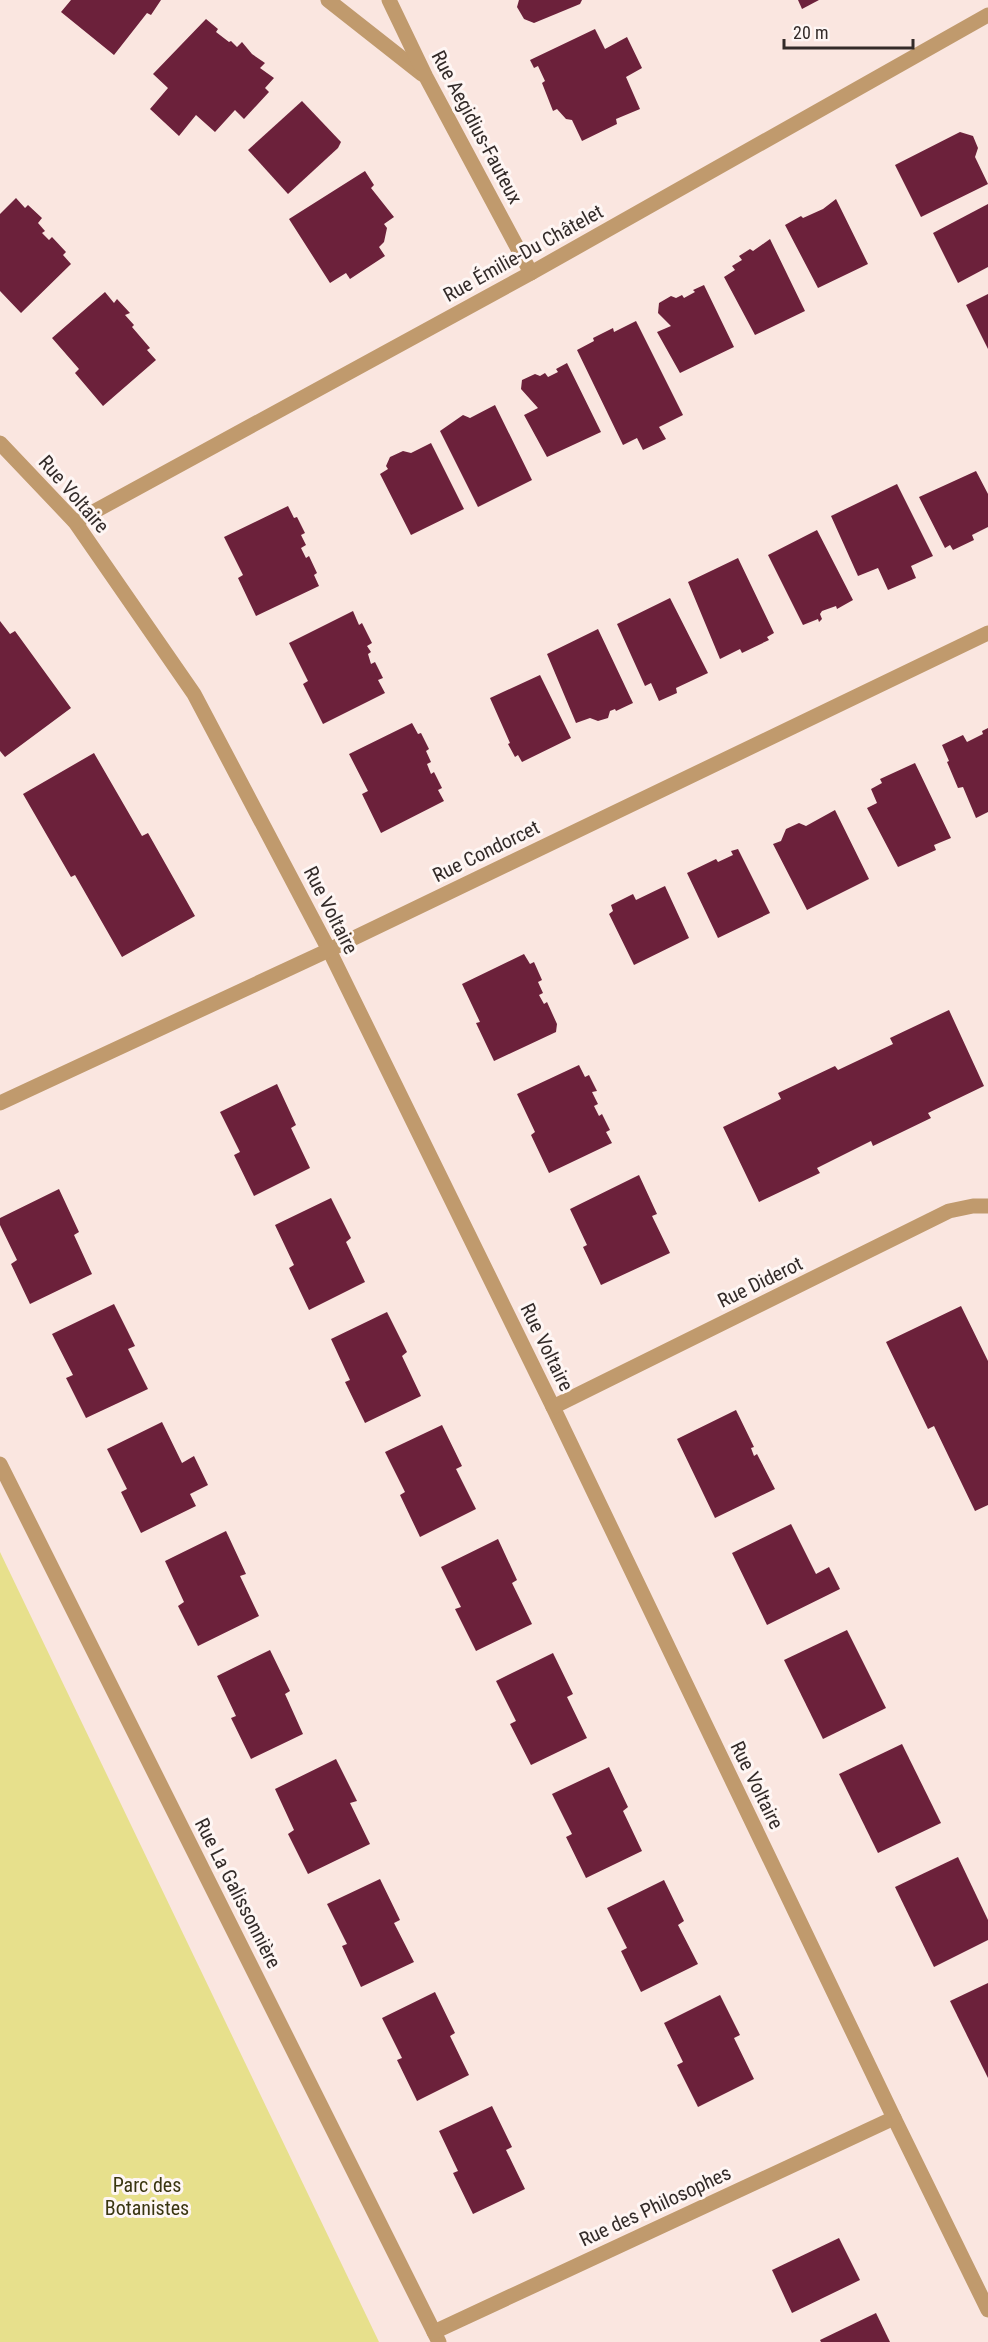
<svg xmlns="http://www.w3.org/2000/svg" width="988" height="2342" viewBox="0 0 988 2342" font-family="'Roboto Condensed',sans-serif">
<rect width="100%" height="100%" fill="#fae6e0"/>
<path fill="#e7e08c" d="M 0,1552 L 379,2342 L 0,2342 Z"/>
<g fill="#6c213b">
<path d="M 71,0 L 161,0 L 151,15 L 147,13 L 114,55 L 61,12 Z"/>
<path d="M 519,0 L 582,0 L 580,4 L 534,23 L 524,19 L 517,7 Z"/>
<path d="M 798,0 L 819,0 L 802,9 Z"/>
<path d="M 206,19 L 218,29 L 216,32 L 229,42 L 231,41 L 237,47 L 242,42 L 252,54 L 265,63 L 260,68 L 274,78 L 265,88 L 269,92 L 244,119 L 235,110 L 215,132 L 196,115 L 179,136 L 150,109 L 168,88 L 153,74 Z"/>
<path d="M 595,29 L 605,49 L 627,37 L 642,68 L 626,77 L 640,109 L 616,119 L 617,124 L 582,141 L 572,120 L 566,119 L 557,109 L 553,111 L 542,83 L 545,81 L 538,66 L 534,68 L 530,60 Z"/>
<path d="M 302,101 L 341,142 L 338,148 L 288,194 L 248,150 Z"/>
<path d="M 960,132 L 973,136 L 978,148 L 975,157 L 988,184 L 921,217 L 895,165 Z"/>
<path d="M 365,171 L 374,185 L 371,188 L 394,217 L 384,224 L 387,228 L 384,242 L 379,247 L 385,256 L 350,279 L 346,273 L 330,283 L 289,219 Z"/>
<path d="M 16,198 L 25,208 L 28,205 L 42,218 L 38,223 L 45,231 L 42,233 L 49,240 L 52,237 L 66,252 L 63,255 L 71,264 L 21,313 L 0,291 L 0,214 Z"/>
<path d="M 836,199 L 868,264 L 818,288 L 785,225 L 801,216 L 803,218 L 823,209 Z"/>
<path d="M 988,204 L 988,267 L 958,283 L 933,233 Z"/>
<path d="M 770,239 L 805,311 L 755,335 L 724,277 L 735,270 L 732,266 L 742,260 L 739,256 L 750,249 L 753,251 Z"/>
<path d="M 704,285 L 734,347 L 680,373 L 657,332 L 671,326 L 658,313 L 659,303 L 671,296 L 676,298 L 682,295 L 684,298 L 695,292 L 693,290 Z"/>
<path d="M 105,292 L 114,303 L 117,299 L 130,313 L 125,315 L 134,325 L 132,327 L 150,348 L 147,350 L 156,360 L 103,406 L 75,373 L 79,369 L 52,338 Z"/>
<path d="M 988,294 L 988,349 L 966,305 Z"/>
<path d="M 636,321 L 683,415 L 659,427 L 666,439 L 643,450 L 637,438 L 623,445 L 577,350 L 594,341 L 593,338 L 613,328 L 614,332 Z"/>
<path d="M 567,363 L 601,432 L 547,457 L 524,415 L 538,408 L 521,389 L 522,380 L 535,374 L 540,376 L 545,373 L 548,377 L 558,372 L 556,369 Z"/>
<path d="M 495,405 L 532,480 L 478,507 L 440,431 L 463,415 L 470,418 Z"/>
<path d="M 431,443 L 464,509 L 411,535 L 380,474 L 388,469 L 386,466 L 390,457 L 403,451 L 411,453 Z"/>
<path d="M 976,471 L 988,494 L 988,527 L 972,535 L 974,540 L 953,550 L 950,545 L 945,548 L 919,497 Z"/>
<path d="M 897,484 L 933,556 L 911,566 L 916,578 L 888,590 L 878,568 L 858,576 L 831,516 Z"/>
<path d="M 288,506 L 294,518 L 297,517 L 305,533 L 301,535 L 306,545 L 301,548 L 306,558 L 309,556 L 317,573 L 314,575 L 319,586 L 256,616 L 238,578 L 243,575 L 224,537 Z"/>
<path d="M 817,530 L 853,600 L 837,609 L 836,606 L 822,611 L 820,614 L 822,619 L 819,622 L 818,619 L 803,625 L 768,555 Z"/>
<path d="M 738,558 L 774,633 L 767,637 L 769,640 L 742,653 L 740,649 L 720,659 L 688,582 Z"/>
<path d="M 670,598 L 708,673 L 676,688 L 677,693 L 659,701 L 651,683 L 645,686 L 617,624 Z"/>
<path d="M 353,611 L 359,625 L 362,623 L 372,643 L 367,646 L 371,652 L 368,654 L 371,664 L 375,662 L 383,678 L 378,680 L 385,693 L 323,724 L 303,684 L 308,681 L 289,643 Z"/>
<path d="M 0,621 L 10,634 L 15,631 L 71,708 L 5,757 L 0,751 Z"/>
<path d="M 598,629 L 633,703 L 616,711 L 615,709 L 610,711 L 608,718 L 598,721 L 590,718 L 576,723 L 547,654 Z"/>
<path d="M 540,675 L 571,738 L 522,762 L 518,755 L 515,757 L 508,744 L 510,743 L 490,698 Z"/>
<path d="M 412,723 L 418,734 L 421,733 L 429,749 L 426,751 L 431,762 L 427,764 L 431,774 L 434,772 L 442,788 L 438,790 L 444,801 L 381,833 L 362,794 L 368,791 L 349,754 Z"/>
<path d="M 988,728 L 988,812 L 976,818 L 963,787 L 958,788 L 947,762 L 949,761 L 942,745 L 963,735 L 967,742 L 983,734 L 982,731 Z"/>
<path d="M 94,753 L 142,836 L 148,833 L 195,916 L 122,957 L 75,875 L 71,877 L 23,794 Z"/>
<path d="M 915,763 L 951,838 L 934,845 L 936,850 L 898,867 L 867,808 L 877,803 L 871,789 L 882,783 L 880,779 Z"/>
<path d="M 835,810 L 869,879 L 807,910 L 773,844 L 781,841 L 786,829 L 799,823 L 806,826 Z"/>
<path d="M 738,849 L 770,913 L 718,938 L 687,873 L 716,859 L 718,862 L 733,855 L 731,851 Z"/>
<path d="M 665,886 L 689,938 L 634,965 L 609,914 L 613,911 L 611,905 L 633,894 L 636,900 Z"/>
<path d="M 524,954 L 530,964 L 534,962 L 542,980 L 538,982 L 543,993 L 539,995 L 544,1004 L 547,1002 L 557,1024 L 556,1032 L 494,1061 L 476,1023 L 480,1022 L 462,984 Z"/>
<path d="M 949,1010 L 984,1086 L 928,1113 L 931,1118 L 873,1146 L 871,1141 L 817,1168 L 820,1173 L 759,1202 L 723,1127 L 781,1099 L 778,1093 L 835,1066 L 838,1070 L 893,1044 L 890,1038 Z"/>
<path d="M 579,1065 L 585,1077 L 589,1075 L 597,1091 L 592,1092 L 598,1104 L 594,1106 L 599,1116 L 602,1114 L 610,1130 L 606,1132 L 612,1143 L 549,1173 L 531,1135 L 535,1132 L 517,1094 Z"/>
<path d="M 277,1084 L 296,1125 L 291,1128 L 310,1168 L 254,1196 L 234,1155 L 240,1152 L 220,1112 Z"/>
<path d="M 639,1175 L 657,1214 L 652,1216 L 670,1253 L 601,1285 L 583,1247 L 587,1245 L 570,1209 Z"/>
<path d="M 59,1189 L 79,1232 L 74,1235 L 92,1274 L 30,1304 L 11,1264 L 17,1260 L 0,1225 L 0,1218 Z"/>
<path d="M 331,1198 L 351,1238 L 346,1242 L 365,1282 L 309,1310 L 289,1268 L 294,1265 L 275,1225 Z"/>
<path d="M 114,1304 L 135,1346 L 128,1349 L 148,1389 L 86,1418 L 66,1378 L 73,1375 L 52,1334 Z"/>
<path d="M 961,1306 L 988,1361 L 988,1505 L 975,1511 L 934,1426 L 928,1429 L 886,1342 Z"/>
<path d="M 387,1312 L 407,1352 L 402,1356 L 421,1396 L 365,1423 L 345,1382 L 350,1380 L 331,1339 Z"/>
<path d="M 736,1410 L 754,1447 L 751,1448 L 754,1456 L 757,1454 L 775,1489 L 715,1518 L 677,1439 Z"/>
<path d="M 162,1422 L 182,1463 L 194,1456 L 208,1485 L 190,1494 L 196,1506 L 141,1533 L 121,1492 L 127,1489 L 107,1449 Z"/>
<path d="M 442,1425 L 462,1466 L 456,1469 L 476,1509 L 420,1537 L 400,1495 L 405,1492 L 385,1452 Z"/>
<path d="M 791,1524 L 816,1574 L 829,1567 L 840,1589 L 767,1625 L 732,1553 Z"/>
<path d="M 226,1531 L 246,1574 L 240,1576 L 259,1616 L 198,1646 L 178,1606 L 184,1602 L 165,1561 Z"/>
<path d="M 498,1539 L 517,1580 L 512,1583 L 532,1624 L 476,1651 L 455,1609 L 461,1607 L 441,1567 Z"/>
<path d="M 847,1630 L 886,1708 L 823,1739 L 784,1660 Z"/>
<path d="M 270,1650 L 290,1691 L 285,1694 L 303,1734 L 251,1759 L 231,1718 L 236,1716 L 217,1676 Z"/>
<path d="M 553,1653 L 573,1694 L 567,1697 L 587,1738 L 531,1765 L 510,1724 L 516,1721 L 496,1681 Z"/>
<path d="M 902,1744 L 941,1823 L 878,1853 L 839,1774 Z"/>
<path d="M 336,1759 L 357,1801 L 350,1803 L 370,1844 L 308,1874 L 288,1834 L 294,1830 L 275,1789 Z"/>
<path d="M 609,1767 L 628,1807 L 623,1811 L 642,1851 L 586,1878 L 566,1837 L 572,1834 L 552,1794 Z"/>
<path d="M 958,1857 L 988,1920 L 988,1940 L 934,1967 L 895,1887 Z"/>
<path d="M 380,1879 L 400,1920 L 394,1923 L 414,1962 L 361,1987 L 342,1946 L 347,1944 L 327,1904 Z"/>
<path d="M 664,1880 L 684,1921 L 678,1925 L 698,1964 L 641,1992 L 621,1951 L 627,1948 L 607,1908 Z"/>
<path d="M 988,1983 L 988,2078 L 950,2001 Z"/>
<path d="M 435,1992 L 455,2033 L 450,2036 L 469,2075 L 417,2101 L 397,2060 L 402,2058 L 382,2018 Z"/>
<path d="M 720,1995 L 740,2035 L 734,2038 L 754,2079 L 698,2107 L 677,2065 L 683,2062 L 664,2023 Z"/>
<path d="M 492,2106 L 512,2147 L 506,2150 L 525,2189 L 473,2214 L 453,2173 L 458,2171 L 439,2131 Z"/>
<path d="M 839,2238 L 860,2280 L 792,2313 L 772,2270 Z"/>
<path d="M 876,2313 L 890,2342 L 821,2342 L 820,2340 Z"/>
</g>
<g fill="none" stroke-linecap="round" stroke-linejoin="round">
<g stroke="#c09a6d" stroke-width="15">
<path d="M 328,0 L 422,74"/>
<path d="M 389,0 L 426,77 L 531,273"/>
<path d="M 0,443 L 75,522 L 194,694 L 329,950 L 553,1407 L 894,2118 L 988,2310"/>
<path d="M 75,522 L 531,273 L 988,15"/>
<path d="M 0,1103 L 329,950 L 988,633"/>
<path d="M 553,1407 L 949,1211 L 973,1206 L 988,1206"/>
<path d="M 0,1464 L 439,2342"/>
<path d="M 434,2332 L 894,2118"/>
</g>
</g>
<g text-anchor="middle" stroke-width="6" stroke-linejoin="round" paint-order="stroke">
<g font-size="20" fill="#332b29" stroke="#fef6f4">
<text transform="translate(477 127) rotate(62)" y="7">Rue Aegidius-Fauteux</text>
<text transform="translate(523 253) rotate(-29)" y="7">Rue Émilie-Du Châtelet</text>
<text transform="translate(74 494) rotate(49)" y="7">Rue Voltaire</text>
<text transform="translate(486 851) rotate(-26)" y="7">Rue Condorcet</text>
<text transform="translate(331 910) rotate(63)" y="7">Rue Voltaire</text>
<text transform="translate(760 1282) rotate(-26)" y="7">Rue Diderot</text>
<text transform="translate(547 1347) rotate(64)" y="7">Rue Voltaire</text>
<text transform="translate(757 1785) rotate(64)" y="7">Rue Voltaire</text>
<text transform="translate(238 1893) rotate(63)" y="7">Rue La Galissonnière</text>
<text transform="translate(655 2206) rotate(-25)" y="7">Rue des Philosophes</text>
</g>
<g font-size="20" fill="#3a3611" stroke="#fef6f4">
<text x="147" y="2192">Parc des<tspan x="147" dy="23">Botanistes</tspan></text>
</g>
</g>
<path d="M784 39v9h129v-9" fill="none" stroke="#332b29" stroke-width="3"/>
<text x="793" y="39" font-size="18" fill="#332b29" stroke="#fef6f4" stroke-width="4.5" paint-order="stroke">20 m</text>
</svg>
